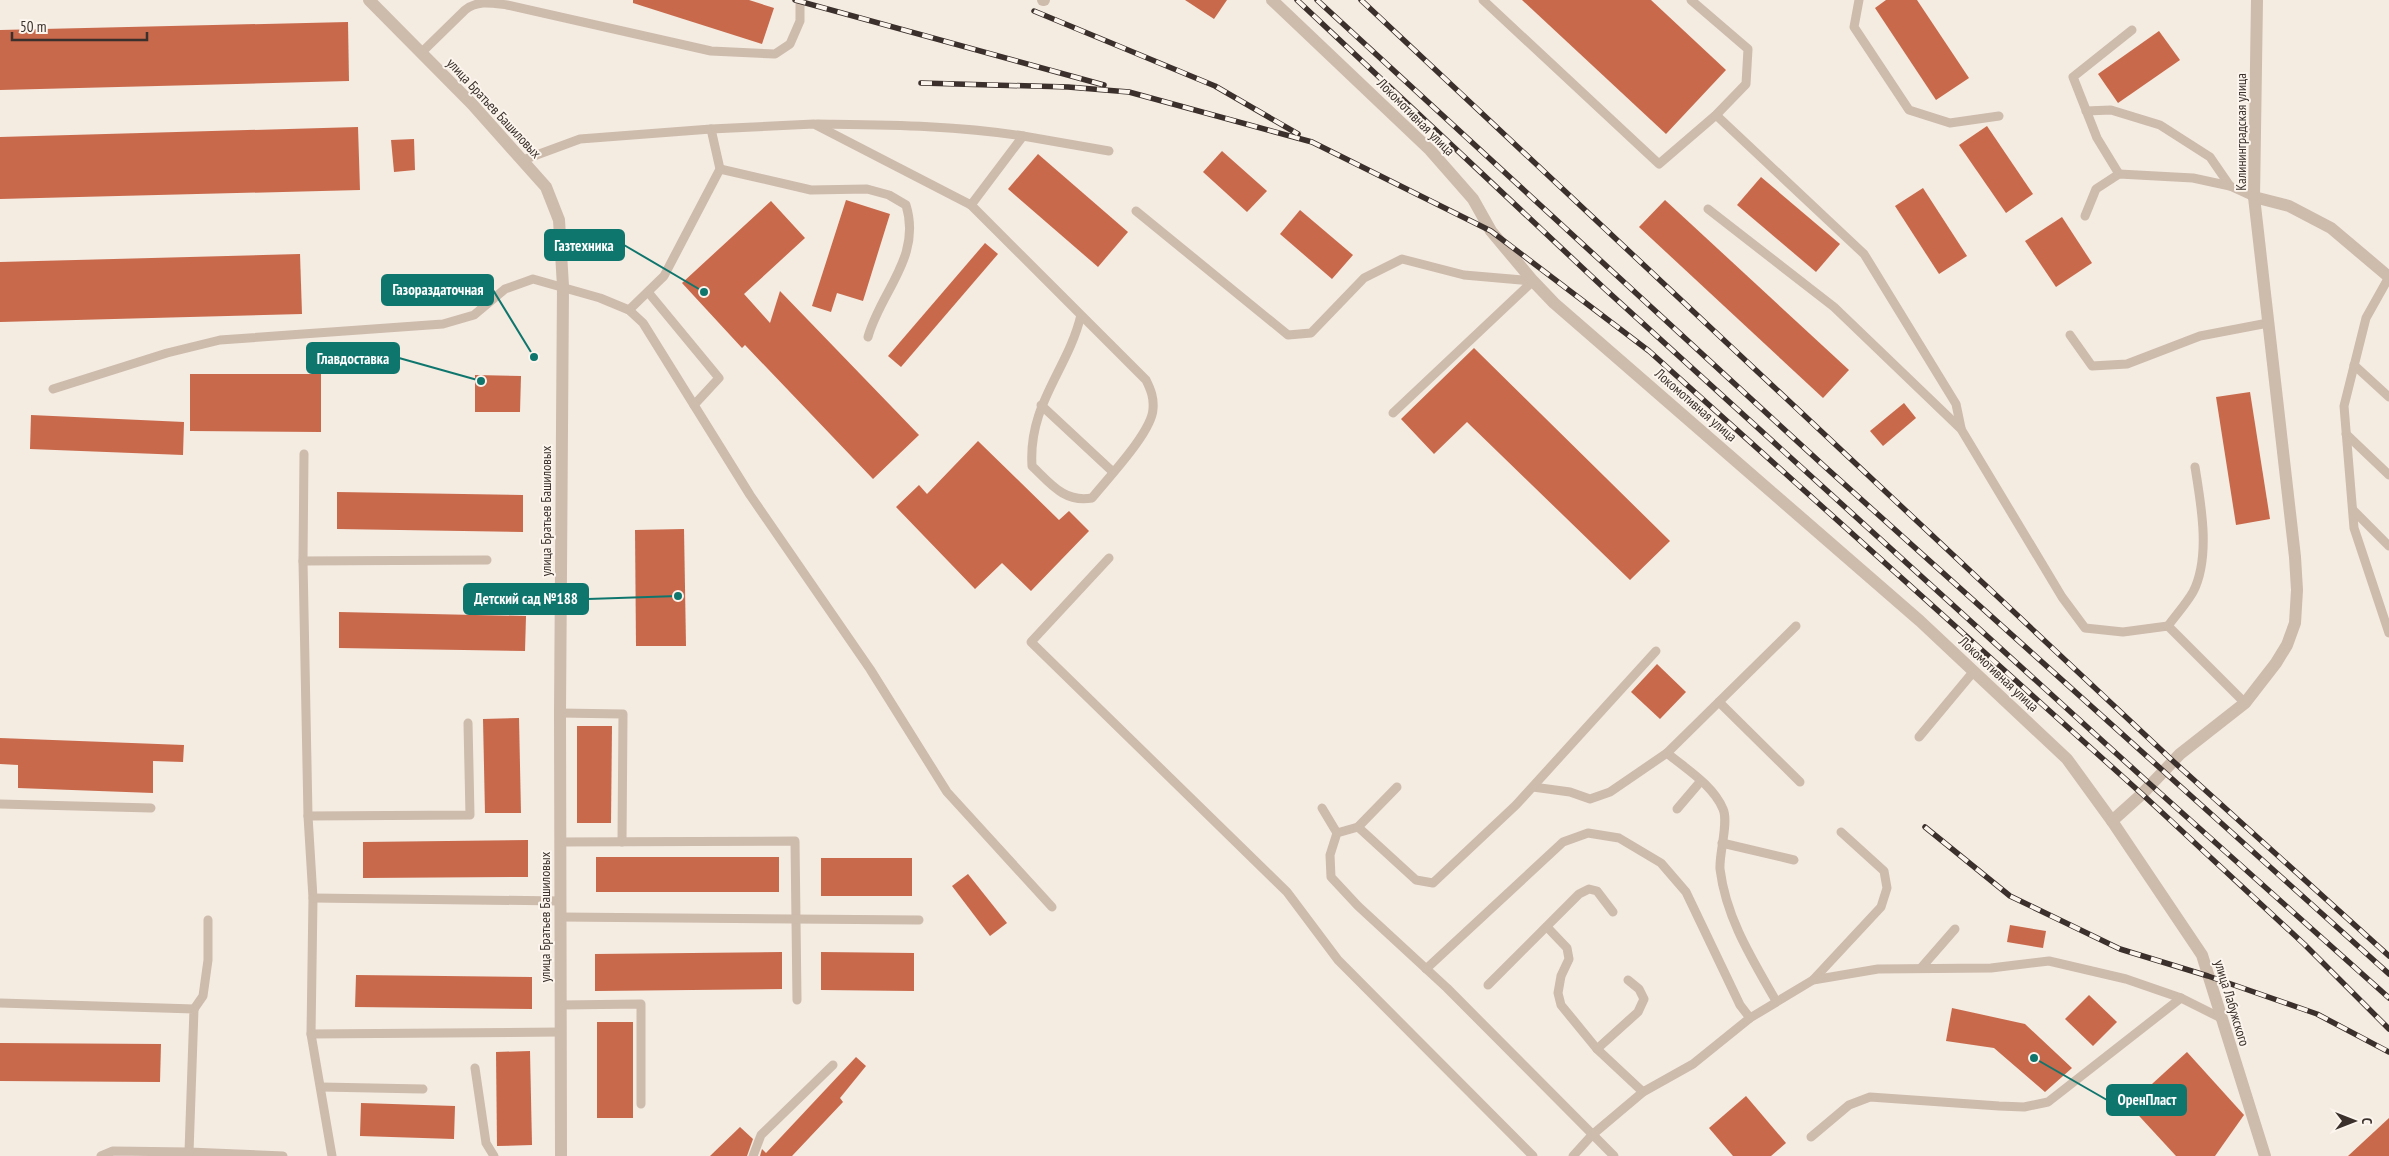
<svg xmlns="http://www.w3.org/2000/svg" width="2389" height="1156" viewBox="0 0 2389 1156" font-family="'PT Sans Narrow',sans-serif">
<rect width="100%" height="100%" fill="#f4ebe1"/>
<g fill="#c8694b">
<path d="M 633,0 L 749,0 L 774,8 L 762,44 L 633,3 Z"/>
<path d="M 1185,0 L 1227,0 L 1214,19 Z"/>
<path d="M 1522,0 L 1651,0 L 1726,70 L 1666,134 Z"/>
<path d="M 1886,0 L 1917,0 L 1969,78 L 1936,100 L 1875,8 Z"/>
<path d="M 348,22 L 349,81 L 0,90 L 0,30 Z"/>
<path d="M 2159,31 L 2180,60 L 2118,103 L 2098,74 Z"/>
<path d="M 1987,126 L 2033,194 L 2006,213 L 1959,145 Z"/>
<path d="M 358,127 L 360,190 L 0,199 L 0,137 Z"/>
<path d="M 414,139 L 415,170 L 394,172 L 391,140 Z"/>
<path d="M 1222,151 L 1267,191 L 1247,212 L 1203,172 Z"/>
<path d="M 1038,154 L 1128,232 L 1098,267 L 1008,189 Z"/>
<path d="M 1761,177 L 1840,244 L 1816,272 L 1737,205 Z"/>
<path d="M 1923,188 L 1967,256 L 1939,274 L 1895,206 Z"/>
<path d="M 846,200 L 890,214 L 863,301 L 837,293 L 831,312 L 812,306 Z"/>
<path d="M 1665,200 L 1849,370 L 1823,398 L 1639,227 Z"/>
<path d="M 771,201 L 805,238 L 744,294 L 770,323 L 780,291 L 919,435 L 873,479 L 745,345 L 742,348 L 682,283 Z"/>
<path d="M 1300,210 L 1353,255 L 1332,279 L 1280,234 Z"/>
<path d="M 2062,217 L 2092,263 L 2056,287 L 2025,241 Z"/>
<path d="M 985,243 L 998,254 L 901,367 L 888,356 Z"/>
<path d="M 300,254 L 302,314 L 0,322 L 0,262 Z"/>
<path d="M 1474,348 L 1670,541 L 1630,580 L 1467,422 L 1434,454 L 1401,419 Z"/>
<path d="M 190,374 L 321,374 L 321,432 L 190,431 Z"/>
<path d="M 475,375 L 521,376 L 520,412 L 475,412 Z"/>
<path d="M 2250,392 L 2270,519 L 2236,525 L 2216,397 Z"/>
<path d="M 1904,403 L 1916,418 L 1883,446 L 1870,431 Z"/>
<path d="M 31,415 L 184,422 L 183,455 L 30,449 Z"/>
<path d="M 978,441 L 1059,520 L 1069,511 L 1089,531 L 1031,591 L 1002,563 L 975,589 L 896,507 L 919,485 L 927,494 Z"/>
<path d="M 337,492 L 523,495 L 523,532 L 337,529 Z"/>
<path d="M 684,529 L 686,646 L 636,646 L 635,530 Z"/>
<path d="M 339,612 L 526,616 L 525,651 L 339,648 Z"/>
<path d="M 1657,664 L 1686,692 L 1660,719 L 1631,692 Z"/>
<path d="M 519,718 L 521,813 L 485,813 L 483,719 Z"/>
<path d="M 577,726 L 612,726 L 611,823 L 577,823 Z"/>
<path d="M 0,738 L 184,745 L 183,762 L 153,761 L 153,793 L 18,788 L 18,765 L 0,764 Z"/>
<path d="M 528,840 L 528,877 L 363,878 L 363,842 Z"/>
<rect x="596" y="857" width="183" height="35"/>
<rect x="821" y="858" width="91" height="38"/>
<path d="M 968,874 L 1007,923 L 990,936 L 952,886 Z"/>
<path d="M 2010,925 L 2046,931 L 2043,948 L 2007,942 Z"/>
<path d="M 782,952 L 782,989 L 595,991 L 595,954 Z"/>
<path d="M 821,952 L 914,953 L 914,991 L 821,990 Z"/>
<path d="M 356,975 L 532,977 L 532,1009 L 355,1007 Z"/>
<path d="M 2089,995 L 2117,1022 L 2093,1046 L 2065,1019 Z"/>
<path d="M 1952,1008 L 2025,1024 L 2072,1068 L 2045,1092 L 1994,1048 L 1946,1041 Z"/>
<rect x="597" y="1022" width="36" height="96"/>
<path d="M 0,1043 L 161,1044 L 160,1082 L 0,1081 Z"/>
<path d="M 530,1051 L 532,1145 L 497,1146 L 496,1052 Z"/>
<path d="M 2187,1052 L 2244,1115 L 2215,1156 L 2176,1156 L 2129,1105 Z"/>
<path d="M 856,1057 L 866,1066 L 840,1098 L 843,1102 L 792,1156 L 760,1156 L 762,1149 L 766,1153 Z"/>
<path d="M 1746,1096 L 1786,1143 L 1771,1156 L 1733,1156 L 1709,1128 Z"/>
<path d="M 361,1103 L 455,1106 L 454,1139 L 360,1136 Z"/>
<path d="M 2389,1118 L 2389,1156 L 2348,1156 Z"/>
<path d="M 740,1127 L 753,1139 L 747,1156 L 710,1156 Z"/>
</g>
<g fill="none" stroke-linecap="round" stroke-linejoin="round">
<g stroke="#cdbbac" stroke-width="9">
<path d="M 1483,0 L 1659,164 L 1716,115 L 1746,84 L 1748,49 L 1691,0"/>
<path d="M 1859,0 L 1854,27 L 1909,110 L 1950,123 L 1999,116"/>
<path d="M 421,53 L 465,10 C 478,0 491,3 507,5 L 711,51 L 775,54 L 790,44 L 800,21 L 800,0"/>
<path d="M 2086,111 L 2111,110 L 2160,125 L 2210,157 L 2230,186"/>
<path d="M 1716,115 L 1864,254 L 1956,404 L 1961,428"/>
<path d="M 817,124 C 886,125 954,125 1023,136"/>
<path d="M 523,160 L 580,139 L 711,129 L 814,124 L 971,205 L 1023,136 L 1109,151"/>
<path d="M 720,169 L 811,190 L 867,189 L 889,195 L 906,205 C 922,257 881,291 868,337"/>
<path d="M 2119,174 L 2097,138 L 2073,77 L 2132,30"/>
<path d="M 971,205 L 1146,380 C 1151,390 1154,398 1153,409 C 1152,432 1108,478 1092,498 C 1064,503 1050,483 1032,466 C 1028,404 1068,370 1081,315"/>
<path d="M 1708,209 L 1834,307 L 1961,429 L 2062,597 L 2085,628 L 2123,632 L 2168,626 L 2245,703"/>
<path d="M 1136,211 L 1288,335 L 1311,333 L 1364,278 L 1402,259 L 1464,275 L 1533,281 L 1393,413"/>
<path d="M 2085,216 L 2096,189 L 2119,174 L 2193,178 L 2230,186 L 2254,197"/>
<path d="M 2389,277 L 2366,318 L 2344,406 L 2354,528 L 2389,633"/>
<path d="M 648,292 L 719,378 L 694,405"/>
<path d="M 629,310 L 664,276 L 720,169 L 711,129"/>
<path d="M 2070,335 L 2092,366 L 2127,364 L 2200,336 L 2268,323"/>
<path d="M 2354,365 L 2389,397"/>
<path d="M 53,389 L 167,353 L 220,340 L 443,324 L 474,315 L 505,289 L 533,279 L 600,298 L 629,310 L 643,323 L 750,495 L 870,669 L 947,792 L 1052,907"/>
<path d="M 1041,405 L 1113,472"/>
<path d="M 2346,434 L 2389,475"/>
<path d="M 304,454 L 303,561 L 308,816 L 313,898 L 311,1034 L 332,1156"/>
<path d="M 2353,510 L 2389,546"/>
<path d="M 1109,558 L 1031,642 L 1287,892 L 1338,960 L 1533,1156"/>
<path d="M 303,561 L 487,560"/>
<path d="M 2168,626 C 2176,615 2186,604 2193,592 C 2211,557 2201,504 2195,467"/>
<path d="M 1719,702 L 1800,782"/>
<path d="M 560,713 L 623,714 L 622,842"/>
<path d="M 1919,737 L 1974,671"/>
<path d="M 1667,753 C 1686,769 1713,785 1723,809 C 1729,822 1719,853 1720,869 C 1726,918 1752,959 1776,1001"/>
<path d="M 1397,787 L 1358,827 L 1337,833 L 1330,855 L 1331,877 L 1358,906 L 1447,988 L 1614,1156"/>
<path d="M 1533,787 L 1570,792 L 1590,799 L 1610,792 L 1667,753 L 1796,626"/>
<path d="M 0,804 L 151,808"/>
<path d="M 1322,808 L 1337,833"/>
<path d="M 1677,809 L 1700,782"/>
<path d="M 308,816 L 470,815 L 468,723"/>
<path d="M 1358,827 L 1416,880 L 1433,883 L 1516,805 L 1656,651"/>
<path d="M 560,842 L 795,841 L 797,1000"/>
<path d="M 1722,843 L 1794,860"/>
<path d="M 313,898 L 560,901"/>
<path d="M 560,917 L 919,920"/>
<path d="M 1547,927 L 1567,948 L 1569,959 L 1561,976 L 1558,993 L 1561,1005 L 1597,1049 L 1643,1092"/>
<path d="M 1921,968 L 1955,929"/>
<path d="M 1426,969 L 1563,842 L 1588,833 L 1619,838 L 1661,863 L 1686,892 L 1740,1005 L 1750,1018"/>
<path d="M 1813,980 L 1881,907 L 1887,888 L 1884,871 L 1841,832"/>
<path d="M 1488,985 L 1579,894 L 1589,889 L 1597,891 L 1613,912"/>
<path d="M 0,1003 L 194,1009 L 189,1152 L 283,1156"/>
<path d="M 561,1005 L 641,1004 L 641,1104"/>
<path d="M 194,1009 L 203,996 L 208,960 L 208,920"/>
<path d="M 311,1034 L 561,1032"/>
<path d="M 1597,1049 L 1638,1012 L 1644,999 L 1639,989 L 1628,980"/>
<path d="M 475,1068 L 486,1143 L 494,1156"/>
<path d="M 321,1087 L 423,1089"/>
<path d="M 1811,1137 L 1849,1105 L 1870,1097 L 1999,1106 L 2024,1107 L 2048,1102 L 2181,998"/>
<path d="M 101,1156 L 113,1151 L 189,1152"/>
<path d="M 753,1156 L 761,1135 L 833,1065"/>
<path d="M 1573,1156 L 1592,1135 L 1643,1092 L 1693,1064 L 1750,1018 L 1813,980 L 1878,969 L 1991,968 L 2049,961 L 2126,979 L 2181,998 L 2221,1018"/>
</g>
<g stroke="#cdbbac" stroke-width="12">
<path d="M 1043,0 L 1044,0"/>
<path d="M 2254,197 L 2257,0"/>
</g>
<g stroke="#cdbbac" stroke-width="12">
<path d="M 369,0 L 472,104 L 546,187 L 559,220 L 563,286 L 560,713 L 561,1156"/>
<path d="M 1272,0 L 1430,150 L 1473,199 L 1491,231 L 1533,281 L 1554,303 L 1920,621 L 2067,759 L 2112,821 L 2202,955 L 2265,1156"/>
<path d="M 2112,821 L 2142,794 L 2180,754 L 2245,703 L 2276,663 L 2287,645 L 2295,623 L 2297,590 L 2295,557 L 2254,197 L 2289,206 L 2331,228 L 2389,277"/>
</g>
<defs>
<g id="rail">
<path d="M 795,0 L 1104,85"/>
<path d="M 1297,0 L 1605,289 L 2151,785 L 2389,998"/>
<path d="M 1317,0 L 1823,465 L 2389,974"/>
<path d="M 1361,0 L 2174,762 L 2389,956"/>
<path d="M 1034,11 L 1215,86 L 1298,134"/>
<path d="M 921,83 L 1068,87 L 1129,92 L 1312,142 L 1491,231 L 1649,351 L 2142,794 L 2304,944 L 2389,1029"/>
<path d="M 1925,827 L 2010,896 L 2120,949 L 2208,976 L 2317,1014 L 2389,1052"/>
</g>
</defs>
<use href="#rail" stroke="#3b302b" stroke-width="5.5"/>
<use href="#rail" stroke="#fbf5ee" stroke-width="4" stroke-dasharray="11" stroke-linecap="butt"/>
</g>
<g text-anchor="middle" stroke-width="4" stroke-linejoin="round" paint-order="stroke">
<g font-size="14" fill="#3b302b" stroke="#fbf5ee">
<text transform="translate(494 108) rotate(47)" y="5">улица Братьев Башиловых</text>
<text transform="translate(1416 117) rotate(45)" y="5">Локомотивная улица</text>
<text transform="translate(2241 132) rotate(-90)" y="5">Калининградская улица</text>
<text transform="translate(1696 405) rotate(41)" y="5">Локомотивная улица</text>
<text transform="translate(546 511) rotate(-90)" y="5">улица Братьев Башиловых</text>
<text transform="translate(1999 674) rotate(43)" y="5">Локомотивная улица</text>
<text transform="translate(545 917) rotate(-90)" y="5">улица Братьев Башиловых</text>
<text transform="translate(2232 1003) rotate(73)" y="5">улица Лабужского</text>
</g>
</g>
<path fill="none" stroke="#0f766e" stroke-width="2" d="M704 292L624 245M534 357L493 290M481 381L399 358M678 596L588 599M2034 1058L2107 1100"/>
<g fill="#0f766e" stroke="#fbf5ee" stroke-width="2">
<circle cx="704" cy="292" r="5"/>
<circle cx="534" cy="357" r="5"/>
<circle cx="481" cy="381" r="5"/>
<circle cx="678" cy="596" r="5"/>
<circle cx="2034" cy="1058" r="5"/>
</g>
<g fill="#0f766e" stroke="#0f766e" stroke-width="2">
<rect x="545" y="230" width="79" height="30" rx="5"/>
<rect x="382" y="275" width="111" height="30" rx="5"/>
<rect x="307" y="343" width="92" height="30" rx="5"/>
<rect x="464" y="584" width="124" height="30" rx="5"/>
<rect x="2107" y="1085" width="79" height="30" rx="5"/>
</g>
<g font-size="15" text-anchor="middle" font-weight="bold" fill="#fff">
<text x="584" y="251">Газтехника</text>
<text x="438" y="295">Газораздаточная</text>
<text x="353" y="364">Главдоставка</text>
<text x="526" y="604">Детский сад №188</text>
<text x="2147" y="1105">ОренПласт</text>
</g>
<g transform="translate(2354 1121) rotate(90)" stroke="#fbf5ee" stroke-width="4" paint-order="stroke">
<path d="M0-4L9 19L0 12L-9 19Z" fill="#3b302b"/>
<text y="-8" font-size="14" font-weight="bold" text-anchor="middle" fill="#3b302b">С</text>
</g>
<path d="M12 32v8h135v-8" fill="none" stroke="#3b302b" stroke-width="2.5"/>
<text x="20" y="32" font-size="15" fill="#3b302b" stroke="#fbf5ee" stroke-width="4" paint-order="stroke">50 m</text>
</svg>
